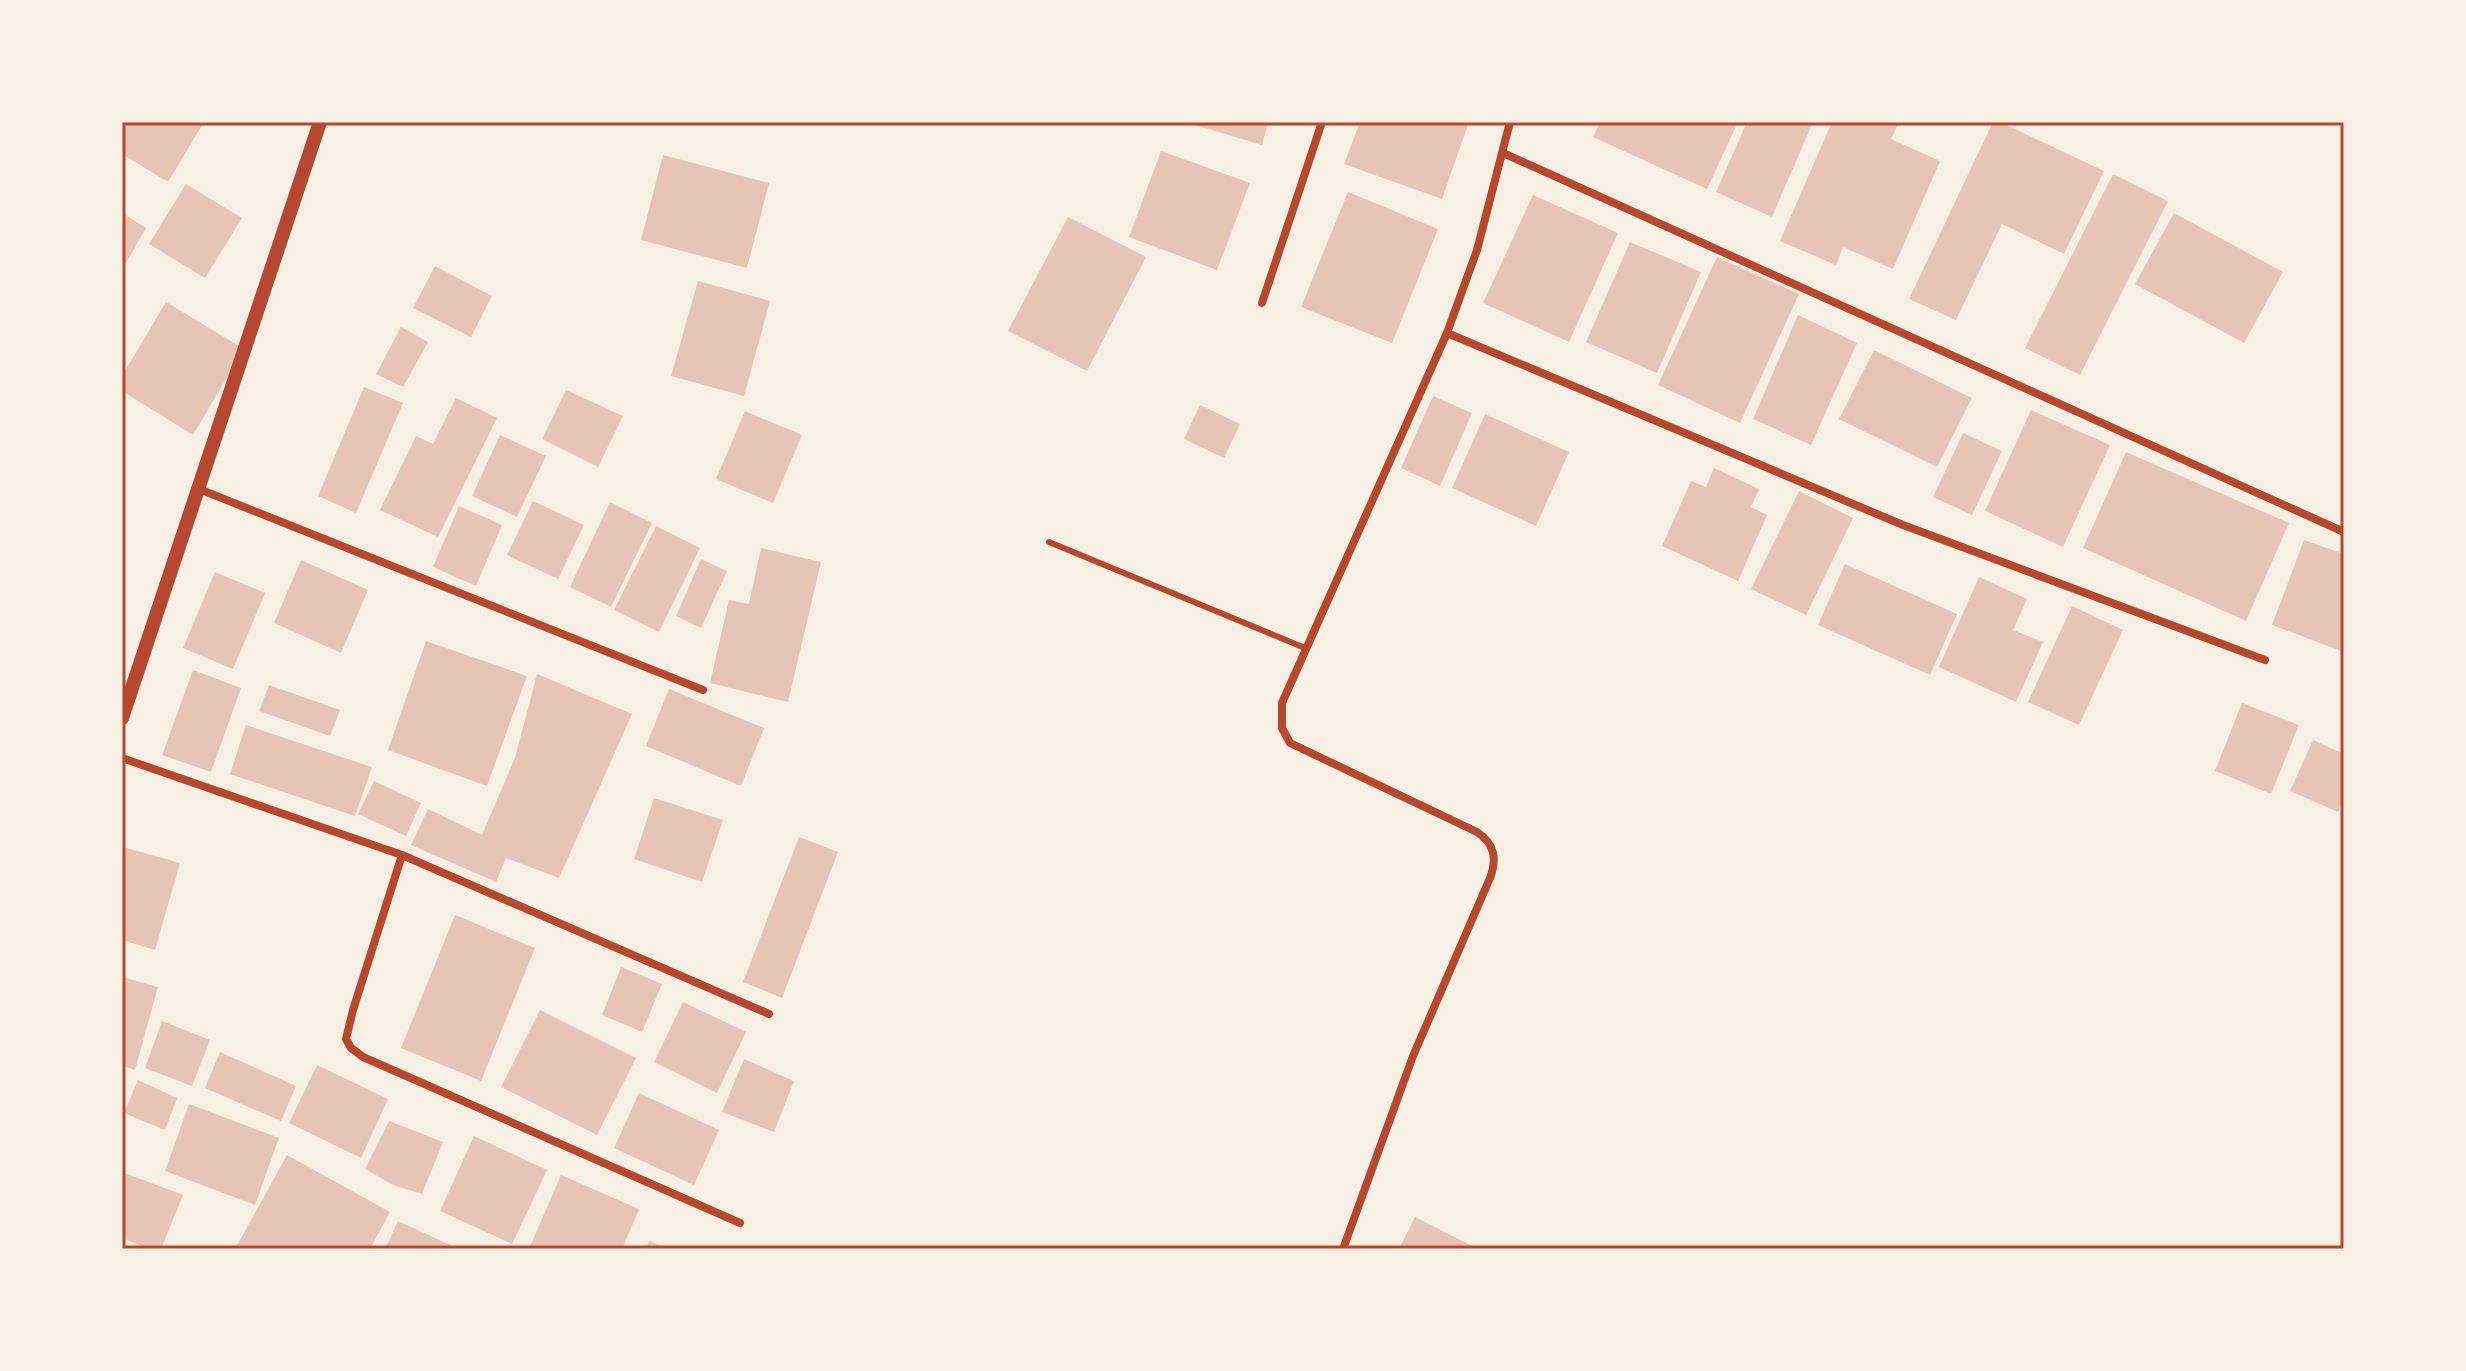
<svg xmlns="http://www.w3.org/2000/svg" width="2466" height="1371" viewBox="0 0 2466 1371" font-family="'Roboto Serif',serif">
<rect width="100%" height="100%" fill="#f6efe4"/>
<g fill="#e6c5b7">
<path d="M 129,122 L 204,122 L 168,182 L 122,154 L 122,134 Z"/>
<path d="M 1185,122 L 1268,122 L 1262,145 Z"/>
<path d="M 1360,122 L 1469,122 L 1442,199 L 1344,164 Z"/>
<path d="M 1600,122 L 1738,122 L 1707,189 L 1593,137 Z"/>
<path d="M 1747,122 L 1813,122 L 1772,217 L 1716,192 Z"/>
<path d="M 1832,122 L 1899,122 L 1891,139 L 1940,161 L 1893,269 L 1843,247 L 1836,265 L 1780,241 Z"/>
<path d="M 1993,122 L 2000,122 L 2104,171 L 2064,254 L 2002,224 L 1956,320 L 1909,299 Z"/>
<path d="M 1161,151 L 1250,183 L 1217,270 L 1129,237 Z"/>
<path d="M 663,155 L 769,183 L 747,268 L 641,240 Z"/>
<path d="M 2113,174 L 2168,201 L 2080,375 L 2025,348 Z"/>
<path d="M 186,184 L 242,218 L 205,278 L 149,244 Z"/>
<path d="M 1348,192 L 1438,229 L 1392,343 L 1301,307 Z"/>
<path d="M 1533,195 L 1618,233 L 1569,342 L 1483,303 Z"/>
<path d="M 122,213 L 146,228 L 122,270 Z"/>
<path d="M 2174,213 L 2283,272 L 2244,343 L 2135,284 Z"/>
<path d="M 1068,217 L 1146,257 L 1087,371 L 1008,331 Z"/>
<path d="M 1630,242 L 1701,272 L 1657,373 L 1586,342 Z"/>
<path d="M 1717,257 L 1799,294 L 1740,423 L 1658,385 Z"/>
<path d="M 435,266 L 492,296 L 471,337 L 413,308 Z"/>
<path d="M 698,281 L 770,301 L 744,396 L 671,376 Z"/>
<path d="M 166,302 L 244,349 L 193,435 L 122,391 L 122,376 Z"/>
<path d="M 1798,315 L 1857,343 L 1811,445 L 1753,419 Z"/>
<path d="M 401,327 L 428,342 L 403,387 L 376,374 Z"/>
<path d="M 1874,350 L 1972,398 L 1937,467 L 1839,419 Z"/>
<path d="M 364,387 L 403,403 L 356,513 L 318,496 Z"/>
<path d="M 566,390 L 623,416 L 598,467 L 542,439 Z"/>
<path d="M 1433,396 L 1472,413 L 1440,486 L 1401,468 Z"/>
<path d="M 456,398 L 497,418 L 438,537 L 380,510 L 416,436 L 433,444 Z"/>
<path d="M 1200,405 L 1240,424 L 1224,458 L 1184,439 Z"/>
<path d="M 2031,410 L 2110,445 L 2063,547 L 1985,511 Z"/>
<path d="M 745,411 L 802,435 L 773,503 L 716,479 Z"/>
<path d="M 1485,414 L 1569,452 L 1536,526 L 1452,488 Z"/>
<path d="M 1963,433 L 2002,451 L 1972,515 L 1933,497 Z"/>
<path d="M 500,435 L 546,456 L 517,517 L 472,496 Z"/>
<path d="M 2126,452 L 2289,523 L 2246,621 L 2083,548 Z"/>
<path d="M 1714,468 L 1759,489 L 1751,507 L 1767,515 L 1738,581 L 1662,546 L 1691,481 L 1706,487 Z"/>
<path d="M 1799,491 L 1853,518 L 1806,615 L 1751,589 Z"/>
<path d="M 533,501 L 584,525 L 558,579 L 507,555 Z"/>
<path d="M 610,502 L 652,523 L 611,607 L 570,587 Z"/>
<path d="M 459,506 L 502,525 L 476,586 L 433,567 Z"/>
<path d="M 656,526 L 700,548 L 659,632 L 614,610 Z"/>
<path d="M 2304,540 L 2344,554 L 2344,652 L 2272,625 Z"/>
<path d="M 761,548 L 821,562 L 788,702 L 710,683 L 729,600 L 749,604 Z"/>
<path d="M 701,559 L 727,571 L 701,628 L 676,616 Z"/>
<path d="M 301,560 L 368,590 L 341,653 L 274,623 Z"/>
<path d="M 1845,564 L 1957,614 L 1930,675 L 1818,625 Z"/>
<path d="M 215,572 L 265,593 L 233,669 L 183,648 Z"/>
<path d="M 1979,577 L 2027,599 L 2013,630 L 2043,642 L 2016,702 L 1939,667 Z"/>
<path d="M 2072,606 L 2123,630 L 2079,725 L 2028,702 Z"/>
<path d="M 426,641 L 527,676 L 487,786 L 388,750 Z"/>
<path d="M 193,670 L 241,688 L 211,772 L 162,755 Z"/>
<path d="M 537,674 L 632,714 L 559,878 L 506,858 L 496,882 L 411,845 L 428,809 L 482,835 L 515,758 Z"/>
<path d="M 269,685 L 340,710 L 330,736 L 259,711 Z"/>
<path d="M 669,689 L 764,728 L 741,786 L 646,746 Z"/>
<path d="M 2242,703 L 2299,725 L 2271,794 L 2215,771 Z"/>
<path d="M 246,725 L 372,767 L 355,816 L 230,774 Z"/>
<path d="M 2313,740 L 2344,754 L 2344,798 L 2338,812 L 2290,791 Z"/>
<path d="M 374,781 L 421,803 L 406,836 L 358,814 Z"/>
<path d="M 654,798 L 723,820 L 702,882 L 634,859 Z"/>
<path d="M 799,837 L 838,852 L 782,998 L 743,982 Z"/>
<path d="M 123,847 L 180,863 L 155,950 L 122,940 Z"/>
<path d="M 455,915 L 535,948 L 481,1081 L 401,1048 Z"/>
<path d="M 621,967 L 662,984 L 642,1032 L 602,1015 Z"/>
<path d="M 122,977 L 158,987 L 135,1070 L 122,1066 Z"/>
<path d="M 683,1002 L 746,1032 L 717,1093 L 654,1062 Z"/>
<path d="M 540,1010 L 636,1058 L 597,1135 L 501,1087 Z"/>
<path d="M 162,1021 L 210,1040 L 192,1086 L 145,1068 Z"/>
<path d="M 220,1052 L 296,1086 L 281,1121 L 205,1088 Z"/>
<path d="M 744,1059 L 794,1081 L 774,1132 L 722,1112 Z"/>
<path d="M 317,1065 L 388,1099 L 361,1158 L 289,1123 Z"/>
<path d="M 138,1080 L 177,1098 L 165,1130 L 124,1113 Z"/>
<path d="M 639,1093 L 719,1130 L 694,1185 L 614,1148 Z"/>
<path d="M 189,1104 L 279,1138 L 255,1205 L 165,1171 Z"/>
<path d="M 389,1121 L 443,1142 L 422,1194 L 393,1185 L 365,1169 Z"/>
<path d="M 474,1136 L 547,1170 L 512,1244 L 440,1211 Z"/>
<path d="M 287,1155 L 390,1212 L 370,1249 L 235,1249 Z"/>
<path d="M 122,1172 L 183,1195 L 161,1249 L 149,1249 L 122,1238 Z"/>
<path d="M 561,1175 L 639,1209 L 622,1249 L 529,1249 Z"/>
<path d="M 1415,1217 L 1478,1249 L 1399,1249 Z"/>
<path d="M 398,1221 L 459,1249 L 385,1249 Z"/>
<path d="M 649,1241 L 669,1249 L 646,1249 Z"/>
</g>
<g fill="none" stroke-linecap="round" stroke-linejoin="round">
<path stroke="#b5482f" stroke-width="6" d="M 1049,542 L 1305,648"/>
<g stroke="#b5482f" stroke-width="8">
<path d="M 1503,153 L 2344,532"/>
<path d="M 1262,303 L 1322,122"/>
<path d="M 1447,333 L 1903,525 L 2265,660"/>
<path d="M 199,489 L 703,690"/>
<path d="M 122,758 L 402,855 L 769,1014"/>
<path d="M 402,855 L 353,1010 L 346,1039 L 351,1048 L 363,1057 L 740,1223"/>
<path d="M 1343,1249 L 1413,1056 L 1490,878 C 1497,859 1495,844 1477,832 L 1290,743 L 1282,728 L 1282,703 L 1447,333 L 1477,250 L 1510,122"/>
</g>
<path stroke="#b5482f" stroke-width="14" d="M 122,718 L 320,122"/>
</g>
<rect width="2466" height="1371" fill="none" stroke="#f6efe4" stroke-width="248"/>
<rect x="124" y="124" width="2218" height="1123" fill="none" stroke="#b5482f" stroke-width="3"/>
</svg>
